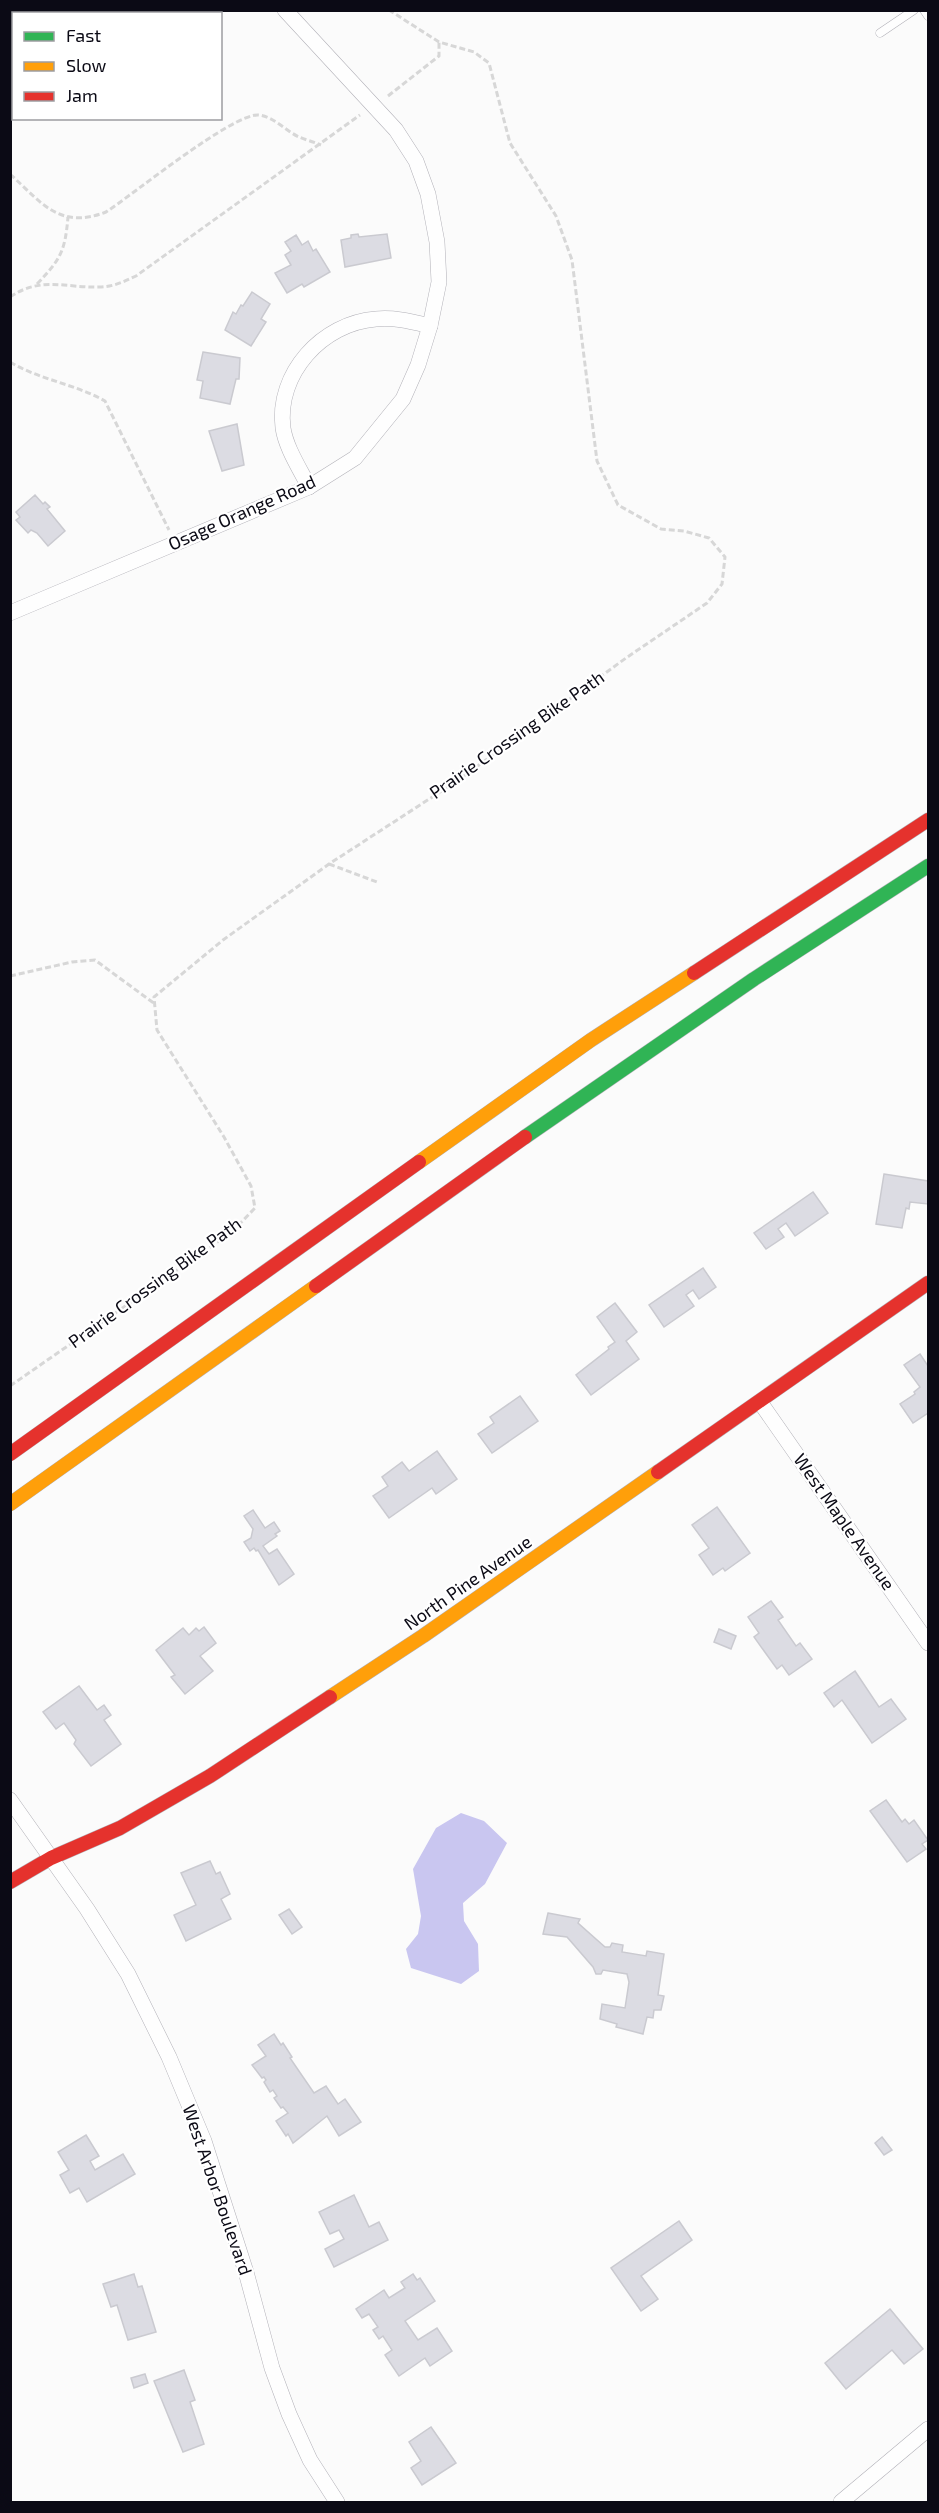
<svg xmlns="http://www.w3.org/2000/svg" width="939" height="2513" viewBox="0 0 939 2513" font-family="'Exo 2',sans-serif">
<rect width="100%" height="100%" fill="#fbfbfb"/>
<path fill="#c9c6f0" d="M 461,1813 L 484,1821 L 507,1843 L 485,1884 L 463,1903 L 464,1921 L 478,1944 L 479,1971 L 461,1984 L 411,1968 L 406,1949 L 418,1934 L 421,1916 L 413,1869 L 436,1828 Z"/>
<g fill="#dcdce3" stroke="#cacad0" stroke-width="1.5">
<path d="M 222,10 L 218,14 L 174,14 L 172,11 Z"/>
<path d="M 10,28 L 14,30 L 14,70 L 10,68 Z"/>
<path d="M 358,234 L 359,237 L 387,234 L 391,258 L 345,267 L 341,240 L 351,238 L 351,235 Z"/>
<path d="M 296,235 L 302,245 L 308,241 L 313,251 L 316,249 L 330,272 L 304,287 L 302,284 L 287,293 L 275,273 L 291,265 L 285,255 L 291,251 L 285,242 Z"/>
<path d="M 252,292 L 270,304 L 261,319 L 266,322 L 251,346 L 225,330 L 233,312 L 236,314 L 241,305 L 243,306 Z"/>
<path d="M 203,352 L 240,358 L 239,379 L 236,379 L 230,404 L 200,398 L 203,381 L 197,380 Z"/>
<path d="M 237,424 L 244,465 L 222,471 L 209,431 Z"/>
<path d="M 35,495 L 43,504 L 45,502 L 50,507 L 47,509 L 65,531 L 48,546 L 37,533 L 31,530 L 28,533 L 16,520 L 20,517 L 16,512 Z"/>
<path d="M 884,1174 L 928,1181 L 928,1204 L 910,1202 L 909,1209 L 906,1208 L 902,1228 L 876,1224 Z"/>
<path d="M 813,1192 L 828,1213 L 795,1236 L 786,1223 L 778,1229 L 784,1237 L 766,1249 L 754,1233 Z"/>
<path d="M 703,1268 L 716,1287 L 699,1299 L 693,1290 L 686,1295 L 694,1306 L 664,1327 L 649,1305 Z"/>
<path d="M 615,1303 L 637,1332 L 626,1341 L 639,1359 L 591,1395 L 576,1375 L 609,1349 L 608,1347 L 615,1342 L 597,1317 Z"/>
<path d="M 920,1354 L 928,1366 L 928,1413 L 913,1423 L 900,1404 L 915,1394 L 914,1392 L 920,1387 L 904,1365 Z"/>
<path d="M 520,1396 L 538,1421 L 492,1453 L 478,1434 L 494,1423 L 490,1417 Z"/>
<path d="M 437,1451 L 457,1479 L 436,1494 L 432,1488 L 389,1518 L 373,1496 L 388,1486 L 382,1477 L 402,1462 L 409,1471 Z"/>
<path d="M 717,1507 L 750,1553 L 725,1571 L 723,1568 L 713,1575 L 699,1555 L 709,1548 L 692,1525 Z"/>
<path d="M 253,1510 L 265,1528 L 274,1522 L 280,1531 L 275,1534 L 277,1536 L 263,1546 L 269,1554 L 277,1549 L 294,1574 L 279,1585 L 258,1550 L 256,1551 L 254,1548 L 250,1551 L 244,1542 L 251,1538 L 253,1529 L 244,1516 Z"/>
<path d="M 771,1601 L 783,1617 L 778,1620 L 796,1646 L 800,1643 L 812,1659 L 789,1675 L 782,1665 L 777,1669 L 754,1637 L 759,1633 L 748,1617 Z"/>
<path d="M 204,1627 L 216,1643 L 200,1656 L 213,1671 L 185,1694 L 171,1677 L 175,1675 L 156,1650 L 183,1628 L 189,1635 L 196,1628 L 199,1631 Z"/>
<path d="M 719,1629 L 736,1636 L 731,1649 L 714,1642 Z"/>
<path d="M 855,1671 L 879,1707 L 891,1699 L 906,1719 L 872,1743 L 842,1700 L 834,1707 L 824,1693 Z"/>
<path d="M 79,1686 L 97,1710 L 104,1705 L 111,1715 L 104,1720 L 121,1744 L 91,1766 L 74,1744 L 76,1740 L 64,1723 L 56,1729 L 43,1712 Z"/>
<path d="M 886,1800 L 902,1822 L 905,1819 L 909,1824 L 914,1820 L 928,1840 L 922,1844 L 926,1849 L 907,1862 L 870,1811 Z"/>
<path d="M 210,1861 L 216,1874 L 220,1872 L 230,1894 L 221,1899 L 231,1919 L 186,1941 L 174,1915 L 196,1905 L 181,1873 Z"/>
<path d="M 289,1909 L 302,1927 L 292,1934 L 279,1915 Z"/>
<path d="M 548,1913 L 580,1919 L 578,1923 L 605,1947 L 610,1947 L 612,1943 L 623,1945 L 622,1952 L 646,1956 L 647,1951 L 664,1954 L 658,1995 L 664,1996 L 661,2010 L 654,2010 L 653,2018 L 647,2017 L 643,2034 L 616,2027 L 617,2024 L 600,2019 L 602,2004 L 625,2008 L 629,1982 L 627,1974 L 603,1970 L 601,1974 L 596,1974 L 593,1967 L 567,1937 L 543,1934 Z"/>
<path d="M 274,2034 L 281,2045 L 283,2043 L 292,2057 L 290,2058 L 314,2093 L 326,2086 L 338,2104 L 345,2099 L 361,2122 L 339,2136 L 327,2116 L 293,2143 L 288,2134 L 286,2136 L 276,2121 L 288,2113 L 283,2107 L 281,2108 L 274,2098 L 277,2096 L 273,2090 L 270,2092 L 264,2082 L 266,2080 L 264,2077 L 262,2078 L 252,2065 L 266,2056 L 258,2045 Z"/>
<path d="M 86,2135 L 99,2156 L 90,2161 L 95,2170 L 123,2154 L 135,2174 L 87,2202 L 79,2188 L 70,2193 L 60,2175 L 69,2170 L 58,2152 Z"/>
<path d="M 882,2137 L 892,2150 L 884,2155 L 875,2143 Z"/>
<path d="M 354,2195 L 369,2227 L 379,2222 L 388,2240 L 334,2267 L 325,2249 L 344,2239 L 339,2230 L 330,2234 L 319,2212 Z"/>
<path d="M 679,2221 L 692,2240 L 641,2276 L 658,2299 L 641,2311 L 611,2268 Z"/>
<path d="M 134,2274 L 138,2287 L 142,2286 L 156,2332 L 128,2340 L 117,2305 L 111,2307 L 103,2284 Z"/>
<path d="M 413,2274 L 417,2280 L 420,2278 L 435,2301 L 405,2321 L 418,2340 L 437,2328 L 452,2351 L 430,2366 L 425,2358 L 399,2376 L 385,2355 L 392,2350 L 383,2336 L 379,2339 L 373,2330 L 378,2327 L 369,2314 L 362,2318 L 356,2309 L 384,2290 L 389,2298 L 405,2288 L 401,2282 Z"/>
<path d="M 890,2309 L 923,2349 L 904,2364 L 892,2350 L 846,2389 L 825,2363 Z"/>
<path d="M 184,2370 L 195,2400 L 190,2402 L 204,2444 L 183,2452 L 154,2381 Z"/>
<path d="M 145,2374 L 148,2383 L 134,2388 L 131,2378 Z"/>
<path d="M 431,2427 L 456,2463 L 422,2485 L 411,2468 L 421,2461 L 409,2442 Z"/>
</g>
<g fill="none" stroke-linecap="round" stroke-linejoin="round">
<defs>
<g id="lane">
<path d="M 924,10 L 928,16"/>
<path d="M 880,33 L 914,10"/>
</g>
<g id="street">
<path d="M 309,487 C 300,469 286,448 283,428 C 276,374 322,323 376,319 C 394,317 413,322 430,326"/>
<path d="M 10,613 L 309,487 L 355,458 L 403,399 L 418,365 L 430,326 L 439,282 L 437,242 L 428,194 L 416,161 L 396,130 L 285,10"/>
<path d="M 760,1402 L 928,1643"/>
<path d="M 10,1800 L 87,1909 L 128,1974 L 169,2057 L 204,2141 L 246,2272 L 272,2368 L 289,2414 L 310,2460 L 337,2502"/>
<path d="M 841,2502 L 928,2429"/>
</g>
<path id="fast" d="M 525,1137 L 754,979 L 928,866"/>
<g id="slow">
<path d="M 419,1162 L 591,1040 L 694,973"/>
<path d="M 10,1504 L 316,1286"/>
<path d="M 330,1697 L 423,1636 L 658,1472"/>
</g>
<g id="jam">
<path d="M 694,973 L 928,820"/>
<path d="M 316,1286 L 525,1137"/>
<path d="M 10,1454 L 419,1162"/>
<path d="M 658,1472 L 928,1283"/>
<path d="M 10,1882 L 51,1858 L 120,1828 L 210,1776 L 330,1697"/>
</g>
</defs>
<use href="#lane" stroke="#b2b1b8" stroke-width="9"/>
<use href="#street" stroke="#b2b1b8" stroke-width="16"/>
<use href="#fast" stroke="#b2b1b8" stroke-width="15"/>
<use href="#slow" stroke="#b2b1b8" stroke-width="15"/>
<use href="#jam" stroke="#b2b1b8" stroke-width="15"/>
<g stroke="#d7d7d7" stroke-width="3" stroke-dasharray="6 3" stroke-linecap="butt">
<path d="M 388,96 L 439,56 L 439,42"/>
<path d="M 10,174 C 42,203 59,230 106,212 C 135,193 232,114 258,115 C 273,116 286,131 299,137 C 306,140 314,142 321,145"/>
<path d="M 37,284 C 61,259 65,251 68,217"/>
<path d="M 10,297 C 41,276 65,288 99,287 C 113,287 123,282 136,276 L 360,115"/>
<path d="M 10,362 C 40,380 75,384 105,401 L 169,530"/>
<path d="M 329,864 L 377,882"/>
<path d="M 10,976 L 72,962 L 95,960 L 155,1004"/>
<path d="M 10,1386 L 232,1232 L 255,1208 L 251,1186 L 224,1137 L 157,1030 L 154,997 L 223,940 L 329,864 L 457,781 L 626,658 L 707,603 L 722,584 L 725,557 L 709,538 L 684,531 L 661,529 L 618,505 L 597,461 L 572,260 L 556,216 L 510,143 L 489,63 L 474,52 L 439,42 L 389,10"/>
</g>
<use href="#lane" stroke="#fefefe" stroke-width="8"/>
<use href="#street" stroke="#fefefe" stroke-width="15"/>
<use href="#fast" stroke="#30b455" stroke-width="14"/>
<use href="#slow" stroke="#ff9f0a" stroke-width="14"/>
<use href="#jam" stroke="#e5322d" stroke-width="14"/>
</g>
<g text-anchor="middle" stroke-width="4.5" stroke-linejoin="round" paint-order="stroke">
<g font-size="18" fill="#0b0a15" stroke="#fff">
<text transform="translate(242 513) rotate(-24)" y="6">Osage Orange Road</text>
<text transform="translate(517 735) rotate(-35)" y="6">Prairie Crossing Bike Path</text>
<text transform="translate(155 1283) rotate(-36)" y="6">Prairie Crossing Bike Path</text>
<text transform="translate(844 1522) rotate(55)" y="6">West Maple Avenue</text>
<text transform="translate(468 1583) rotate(-35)" y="6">North Pine Avenue</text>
<text transform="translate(217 2190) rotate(71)" y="6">West Arbor Boulevard</text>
</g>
</g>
<rect width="939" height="2513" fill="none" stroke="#0b0a15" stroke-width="24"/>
<rect x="12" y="12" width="210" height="108" fill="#ffffff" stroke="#9d9da1" stroke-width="1.5"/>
<rect x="24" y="32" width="30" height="9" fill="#30b455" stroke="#9d9da1" stroke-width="1.5"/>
<text x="66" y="42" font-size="18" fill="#0b0a15">Fast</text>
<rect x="24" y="62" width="30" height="9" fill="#ff9f0a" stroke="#9d9da1" stroke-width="1.5"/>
<text x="66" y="72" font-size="18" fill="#0b0a15">Slow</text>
<rect x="24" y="92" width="30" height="9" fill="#e5322d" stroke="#9d9da1" stroke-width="1.5"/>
<text x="66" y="102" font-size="18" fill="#0b0a15">Jam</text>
</svg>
